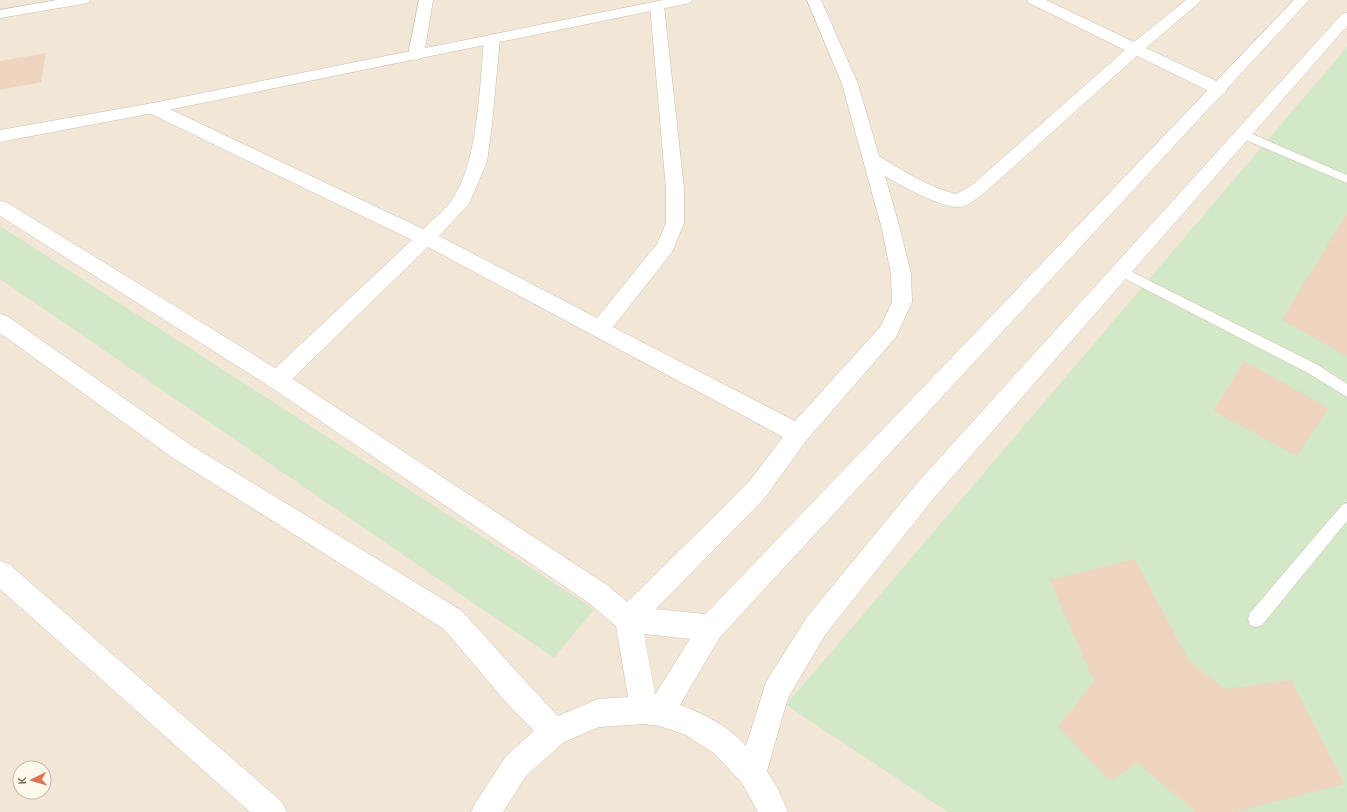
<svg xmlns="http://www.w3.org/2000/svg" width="1347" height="812" viewBox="0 0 1347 812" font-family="Cabin,sans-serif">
<rect width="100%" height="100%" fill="#fbf4e7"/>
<path fill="#f2e6d6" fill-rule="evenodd" d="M 0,0 L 1347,0 L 1347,812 L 0,812 ZM 20,768 L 44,768 L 44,792 L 20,792 Z"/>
<g fill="#d3e8c6">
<path d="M 1347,47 L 1347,812 L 948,812 L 786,705 Z"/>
<path d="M 0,226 L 594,609 L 554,658 L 0,279 Z"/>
</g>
<g fill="#efd4c0">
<path d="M 46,53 L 41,82 L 0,90 L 0,61 Z"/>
<path d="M 1347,213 L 1347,356 L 1282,320 Z"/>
<path d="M 1244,361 L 1329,408 L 1297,456 L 1213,411 Z"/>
<path d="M 1135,559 L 1189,661 L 1225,689 L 1291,680 L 1345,784 L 1235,812 L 1196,812 L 1137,763 L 1110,781 L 1058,726 L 1094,682 L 1050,580 Z"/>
</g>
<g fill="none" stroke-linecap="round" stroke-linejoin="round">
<defs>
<g id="service">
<path d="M 1243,130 L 1347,175 L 1347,183 L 1239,137 L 1238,134 L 1239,131 Z"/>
<path d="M 1120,266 L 1318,365 L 1347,384 L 1347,397 L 1308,373 L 1116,274 L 1114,271 L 1116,268 Z"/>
<path d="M 1347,503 L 1347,521 L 1262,625 L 1256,627 L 1250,625 L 1248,619 L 1250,613 L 1342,505 Z"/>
</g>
<g id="minor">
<path d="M 57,0 L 90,0 L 88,3 L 83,4 L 0,18 L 0,10 Z"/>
<path d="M 419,0 L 433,0 L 424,55 L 422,58 L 416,60 L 410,58 L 408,55 Z"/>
<path d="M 807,0 L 821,0 L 858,84 L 879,156 C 903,171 928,187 956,194 L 971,186 L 1125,50 L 1029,3 L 1027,0 L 1046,0 L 1134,42 L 1186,0 L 1202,0 L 1146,48 L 1225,85 L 1227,89 L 1225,93 L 1219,94 L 1213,93 L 1137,56 L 983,194 C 976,199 967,207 959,207 C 941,208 900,185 885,176 L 900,229 L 911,274 L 912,302 L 896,337 L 806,441 L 764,499 L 637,628 L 628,632 L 619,628 L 615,619 L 619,610 L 748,483 L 783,437 L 428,247 L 285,386 L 277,389 L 269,386 L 266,380 L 269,374 L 412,240 L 147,112 L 145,108 L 147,104 L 153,103 L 159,104 L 423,229 C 433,219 449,207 455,195 C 478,158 480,84 484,39 L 487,36 L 492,34 L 497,36 L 500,39 L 492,124 L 487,162 L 469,204 L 439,236 L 597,318 L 657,244 L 666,223 L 666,189 L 650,6 L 652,3 L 657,2 L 662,3 L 664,6 L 684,189 L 684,223 L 672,252 L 613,327 L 795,421 L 881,326 L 892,302 L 891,274 L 882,229 L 842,84 Z"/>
<path d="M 0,561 L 9,564 L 282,802 L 287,812 L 250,812 L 0,589 Z"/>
</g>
<g id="secondary">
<path d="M 663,0 L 692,0 L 690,3 L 685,4 L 153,113 L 0,142 L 0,130 L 153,103 Z"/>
<path d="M 1294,0 L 1309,0 L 720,637 L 680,705 C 705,714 728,726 746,746 L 766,682 L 807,617 L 918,482 L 1342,14 L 1347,13 L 1347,26 L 934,498 L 825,635 L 788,698 L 767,771 L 778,789 L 788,812 L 758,812 L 742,783 L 715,754 L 686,735 L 660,726 L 644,724 L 599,727 L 564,742 L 526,776 L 503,812 L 471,812 L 476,802 L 506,756 L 534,731 L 505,701 L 444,629 L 173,458 L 0,333 L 0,314 L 7,316 L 189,444 L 462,611 L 525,681 L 558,716 L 598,699 L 628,697 L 616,626 L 589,603 L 269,386 L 0,216 L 0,201 L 6,202 L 285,374 L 607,585 L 633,607 L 706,614 ZM 644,634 L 690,639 L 655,695 Z"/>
</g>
</defs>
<use href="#service" stroke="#ccbcae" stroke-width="1"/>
<use href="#minor" stroke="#ccbcae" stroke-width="1"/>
<use href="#secondary" stroke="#d1beae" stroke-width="1"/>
<use href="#service" fill="#fff" fill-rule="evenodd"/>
<use href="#minor" fill="#fff" fill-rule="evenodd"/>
<use href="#secondary" fill="#fff" fill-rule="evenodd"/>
</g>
<g transform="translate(32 780) rotate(265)"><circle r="19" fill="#fef8ed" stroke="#c6b9ad"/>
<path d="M0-3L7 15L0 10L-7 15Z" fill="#dd7654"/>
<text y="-6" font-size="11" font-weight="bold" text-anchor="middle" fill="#735b4d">K</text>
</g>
</svg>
